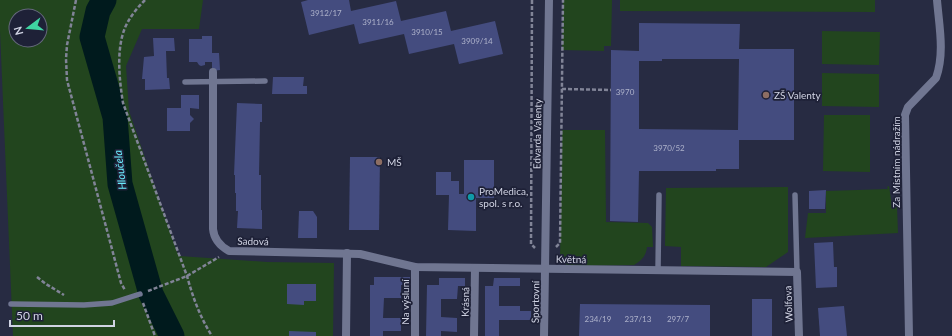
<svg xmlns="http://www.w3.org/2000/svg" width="952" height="336" viewBox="0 0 952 336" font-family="Lato,sans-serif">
<rect width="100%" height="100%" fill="#272b42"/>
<g fill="#22451e" fill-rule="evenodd">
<path d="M 0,0 L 203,0 L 199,29 L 142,29 L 126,66 L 129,111 L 177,252 L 179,256 L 267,262 L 334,263 L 333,336 L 13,336 L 0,31 ZM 16,16 L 40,16 L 40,40 L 16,40 Z"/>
<path d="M 563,0 L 612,0 L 611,46 L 604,46 L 604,51 L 562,50 Z"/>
<path d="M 620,0 L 875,0 L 875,12 L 620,11 Z"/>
<path d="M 822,31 L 880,32 L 879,65 L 822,64 Z"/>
<path d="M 822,73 L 879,74 L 879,107 L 822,106 Z"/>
<path d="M 824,115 L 870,115 L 870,172 L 823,171 Z"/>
<path d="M 562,130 L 605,130 L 606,222 L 648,223 L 652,227 L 653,247 L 647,247 C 646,256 642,260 634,265 L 571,266 L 560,262 Z"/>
<path d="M 889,186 L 892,206 L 897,206 L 898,233 L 805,238 L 808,213 L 826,213 L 826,191 L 888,189 L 887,187 Z"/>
<path d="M 788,187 L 788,252 L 766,267 L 681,266 L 681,247 L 665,246 L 666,188 Z"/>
</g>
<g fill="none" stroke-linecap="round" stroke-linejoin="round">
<path stroke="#001a1d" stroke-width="25" d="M 104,0 L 98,11 L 92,37 L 115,117 L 120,184 L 151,294 L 172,336"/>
</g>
<g fill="#444c7f" fill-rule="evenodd">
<path d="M 308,0 L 349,0 L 351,11 L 396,1 L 401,21 L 446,11 L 451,31 L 495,21 L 503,54 L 459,64 L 454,44 L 409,54 L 404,34 L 359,44 L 354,24 L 309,35 L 301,2 Z"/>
<path d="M 639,23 L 740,24 L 739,49 L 794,49 L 794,140 L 739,140 L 739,169 L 716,169 L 716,171 L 639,171 L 638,222 L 610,221 L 611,50 L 639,51 ZM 662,59 L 739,59 L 738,130 L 639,129 L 639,61 L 662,61 Z"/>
<path d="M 202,36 L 212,36 L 212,53 L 219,53 L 220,70 L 212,71 L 212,62 L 205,62 L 205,65 L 201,66 L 199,65 L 197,62 L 189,62 L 189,39 L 202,39 Z"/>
<path d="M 153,38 L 174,38 L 175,51 L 166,51 L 167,78 L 169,78 L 170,89 L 145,90 L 145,79 L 142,79 L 144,57 L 154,56 Z"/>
<path d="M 273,77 L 304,77 L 303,86 L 307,86 L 307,94 L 272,94 Z"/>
<path d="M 181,95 L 199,95 L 199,109 L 190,108 L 190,115 L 194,119 L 190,123 L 190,131 L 167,131 L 167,108 L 181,108 Z"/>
<path d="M 237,103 L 262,104 L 262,122 L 260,122 L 259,175 L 261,175 L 261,210 L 262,210 L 262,229 L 237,228 L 238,211 L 236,211 L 236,193 L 235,193 L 235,175 L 234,175 Z"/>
<path d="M 350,157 L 380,157 L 379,230 L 349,230 Z"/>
<path d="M 464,160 L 494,160 L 494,198 L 476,198 L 476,231 L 448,230 L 449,195 L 436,195 L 436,172 L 451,172 L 451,181 L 459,181 L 459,194 L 464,194 Z"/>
<path d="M 826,190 L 825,209 L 809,209 L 809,191 Z"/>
<path d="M 299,211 L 313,211 L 317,217 L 317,238 L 298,238 Z"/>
<path d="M 833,242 L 834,267 L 837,267 L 837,287 L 816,288 L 814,243 Z"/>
<path d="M 374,277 L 410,277 L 410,285 L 401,285 L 401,298 L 384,298 L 383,318 L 401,318 L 401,331 L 383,331 L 383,336 L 370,336 L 370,285 L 374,285 Z"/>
<path d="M 439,278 L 465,278 L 465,286 L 458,286 L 457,299 L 441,299 L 441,317 L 457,318 L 457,332 L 441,331 L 441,336 L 426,336 L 427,285 L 439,285 Z"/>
<path d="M 494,278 L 520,278 L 520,286 L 499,286 L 499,306 L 520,306 L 520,311 L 531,311 L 531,320 L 499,320 L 499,336 L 485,336 L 485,286 L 493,286 Z"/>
<path d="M 287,284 L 316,284 L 316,301 L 304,301 L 304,305 L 287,304 Z"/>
<rect x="752" y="299" width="20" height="37"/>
<path d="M 580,304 L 710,305 L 710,336 L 579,336 Z"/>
<path d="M 844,306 L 847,336 L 820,336 L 818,308 Z"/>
<path d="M 289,331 L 316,332 L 316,336 L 289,336 Z"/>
</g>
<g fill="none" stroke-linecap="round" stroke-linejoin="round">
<g stroke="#818497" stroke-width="2.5" stroke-dasharray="4 2" stroke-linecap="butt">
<path d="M 76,0 L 67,45 L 66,59 L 67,80 L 121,283 L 125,290"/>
<path d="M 145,0 C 139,6 133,13 129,20 C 115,42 119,78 123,103 L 187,276 C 193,298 200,317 212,336"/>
<path d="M 532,0 L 531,244 L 535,248"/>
<path d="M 562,89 L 611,90"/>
<path d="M 556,247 L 560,243 L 563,0"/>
<path d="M 37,277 L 46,284 L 64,295"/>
<path d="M 148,291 L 187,276 L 219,257"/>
<path d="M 143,303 L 155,336"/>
</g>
<g stroke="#707691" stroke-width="5.5">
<path d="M 185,82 L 265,81"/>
<path d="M 795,195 L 797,272"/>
<path d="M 658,270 L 659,195"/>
<path d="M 11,304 L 84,305 L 112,303 L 140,294"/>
</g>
<g stroke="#707691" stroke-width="8">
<path d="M 213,72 L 213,229 C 214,240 220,246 229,251 L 360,254 L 415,267 L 797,272 L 799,336"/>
<path d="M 346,336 L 347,253"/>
<path d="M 415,336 L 415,267"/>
<path d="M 474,336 L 475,268"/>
<path d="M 544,336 L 549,0"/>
<path d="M 909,336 L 905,115 L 908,107 L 936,78 C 945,53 939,25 937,0"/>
</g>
</g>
<g fill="#8d6e63" stroke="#1e2137" stroke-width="1.5">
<circle cx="766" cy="95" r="4"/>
<circle cx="379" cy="162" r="4"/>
</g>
<circle fill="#0f9aa8" stroke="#1e2137" stroke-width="1.5" cx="471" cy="197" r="4"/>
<g text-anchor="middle" stroke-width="3.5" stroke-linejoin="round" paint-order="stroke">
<g font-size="8" fill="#adb1ca">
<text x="326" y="16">3912/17</text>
<text x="378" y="25">3911/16</text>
<text x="427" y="35">3910/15</text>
<text x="477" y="44">3909/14</text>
<text x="625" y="95">3970</text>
<text x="669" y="151">3970/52</text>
<text x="598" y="322">234/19</text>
<text x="638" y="322">237/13</text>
<text x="678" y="322">297/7</text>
</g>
<g font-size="10" fill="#d0d3e3" stroke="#1e2137" text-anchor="start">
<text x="774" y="99">ZŠ Valenty</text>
<text x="387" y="166">MŠ</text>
<text x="479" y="195">ProMedica,<tspan x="479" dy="12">spol. s r.o.</tspan></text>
</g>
<g font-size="10" fill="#d0d3e3" stroke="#1e2137">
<text transform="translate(537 134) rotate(-89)" y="4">Edvarda Valenty</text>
<text transform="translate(896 162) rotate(-90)" y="4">Za Místním nádražím</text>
<text transform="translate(253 241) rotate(1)" y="4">Sadová</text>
<text transform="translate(571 259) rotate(1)" y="4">Květná</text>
<text transform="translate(405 302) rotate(-90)" y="4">Na výsluní</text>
<text transform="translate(465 302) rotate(-89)" y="4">Krásná</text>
<text transform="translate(535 302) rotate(-89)" y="4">Sportovní</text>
<text transform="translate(788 304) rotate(-92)" y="4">Wolfova</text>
</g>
<g font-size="11" font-style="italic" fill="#6aebfd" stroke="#1e2137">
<text transform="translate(120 170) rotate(-97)" y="4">Hloučela</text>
</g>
</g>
<g transform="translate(28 28) rotate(254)"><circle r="19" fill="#1e2137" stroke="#65687c"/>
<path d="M0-3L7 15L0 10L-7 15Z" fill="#3fd4a2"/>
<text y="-6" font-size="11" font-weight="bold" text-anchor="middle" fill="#d0d3e3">N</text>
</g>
<path d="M10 320v6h104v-6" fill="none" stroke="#d0d3e3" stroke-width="2"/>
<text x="16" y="320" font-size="12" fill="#d0d3e3" stroke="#1e2137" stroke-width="3" paint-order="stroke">50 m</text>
</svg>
